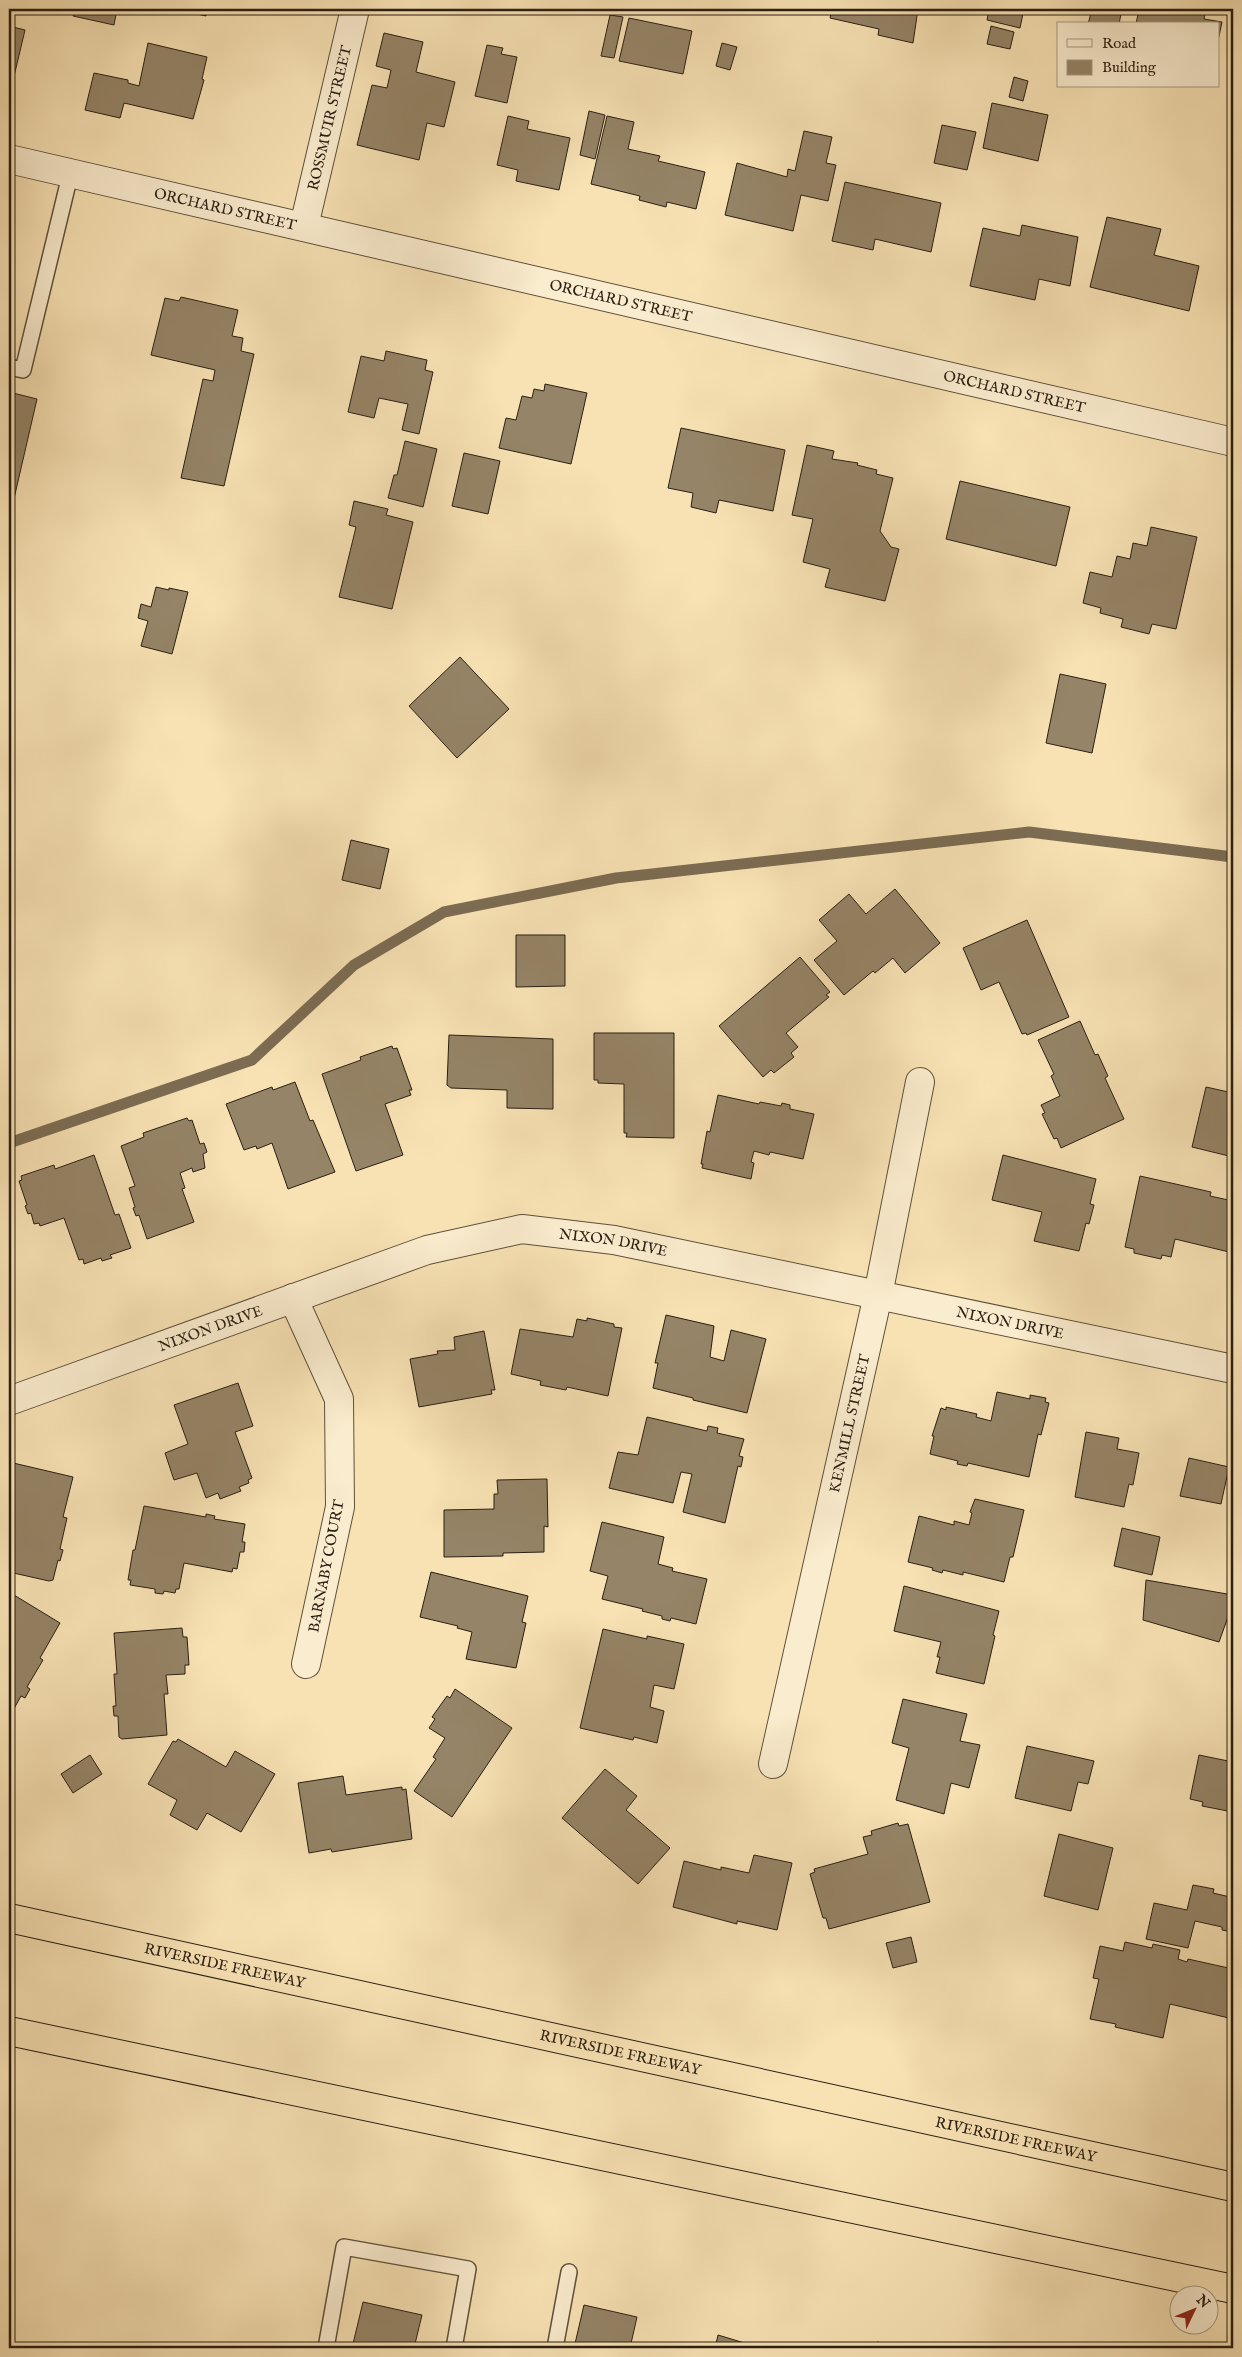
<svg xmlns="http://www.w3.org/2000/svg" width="1242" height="2357" viewBox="0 0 1242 2357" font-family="'IM FELL English',serif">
<rect width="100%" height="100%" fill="#f8e2b4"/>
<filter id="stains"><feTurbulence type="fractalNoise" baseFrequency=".004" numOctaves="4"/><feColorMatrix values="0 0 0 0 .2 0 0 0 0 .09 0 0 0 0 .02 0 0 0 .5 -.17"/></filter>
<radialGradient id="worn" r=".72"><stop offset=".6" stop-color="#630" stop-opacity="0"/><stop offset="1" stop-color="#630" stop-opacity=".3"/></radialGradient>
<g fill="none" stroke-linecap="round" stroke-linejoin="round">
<path stroke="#7c6c53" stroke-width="11" d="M 9,1143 L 252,1060 L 354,965 L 444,912 L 616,878 L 1029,832 L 1233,857"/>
</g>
<g fill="#958467" stroke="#2a1f13">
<path d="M 75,9 L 117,9 L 114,25 L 73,16 Z"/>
<path d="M 175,9 L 207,9 L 206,16 Z"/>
<path d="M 832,9 L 878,9 L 877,13 L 884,14 L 886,9 L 918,9 L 913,43 L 878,35 L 879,29 L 830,18 Z"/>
<path d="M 989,9 L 1024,9 L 1020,28 L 987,20 Z"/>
<path d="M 1075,9 L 1122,9 L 1119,24 L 1088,24 L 1091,13 Z"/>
<path d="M 1139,9 L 1206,9 L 1204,19 L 1222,22 L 1218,41 L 1218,24 L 1136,24 Z"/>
<path d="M 610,15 L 623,17 L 614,58 L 601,56 Z"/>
<path d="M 629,18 L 692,31 L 683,74 L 619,61 Z"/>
<path d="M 9,26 L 25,30 L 11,89 L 9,88 Z"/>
<path d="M 991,26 L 1014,32 L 1010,49 L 987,44 Z"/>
<path d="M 384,33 L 423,42 L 416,72 L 455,82 L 444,127 L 427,123 L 419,160 L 357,145 L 372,85 L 387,88 L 391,70 L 376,66 Z"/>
<path d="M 148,43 L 207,57 L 202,79 L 204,80 L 193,119 L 124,103 L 120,118 L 85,110 L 94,73 L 128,80 L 128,83 L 139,86 Z"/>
<path d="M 722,43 L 737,47 L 730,70 L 716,66 Z"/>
<path d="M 487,45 L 503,48 L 501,54 L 517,57 L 507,103 L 475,96 Z"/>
<path d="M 1014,77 L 1028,81 L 1023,101 L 1009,97 Z"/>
<path d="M 992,103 L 1048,115 L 1038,161 L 983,148 Z"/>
<path d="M 589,111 L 605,115 L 595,159 L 580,155 Z"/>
<path d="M 508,116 L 529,121 L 527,129 L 570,138 L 559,190 L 516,181 L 518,170 L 497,165 Z"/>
<path d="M 607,116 L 634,122 L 628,149 L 660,156 L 658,161 L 705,172 L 696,209 L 667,202 L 666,207 L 639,200 L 640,196 L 591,184 Z"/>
<path d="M 942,125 L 976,132 L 967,170 L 934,163 Z"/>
<path d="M 804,131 L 832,137 L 826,163 L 836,165 L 828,201 L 801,195 L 793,231 L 725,215 L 737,163 L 787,177 L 788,169 L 795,171 Z"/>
<path d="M 845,182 L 941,203 L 931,252 L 875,239 L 873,250 L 832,241 Z"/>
<path d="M 1107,217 L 1161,229 L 1154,255 L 1199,266 L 1189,311 L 1090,287 Z"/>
<path d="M 1022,225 L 1078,237 L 1070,286 L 1039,279 L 1035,300 L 970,286 L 983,228 L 1020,236 Z"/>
<path d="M 181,297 L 238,310 L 232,336 L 243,338 L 241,351 L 254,354 L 224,486 L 181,478 L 203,379 L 213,381 L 215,370 L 151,355 L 165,298 L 179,301 Z"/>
<path d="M 386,351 L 427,360 L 425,370 L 433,372 L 419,434 L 402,430 L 408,404 L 379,398 L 374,418 L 348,412 L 361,356 L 384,361 Z"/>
<path d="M 545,384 L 587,393 L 571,464 L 499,448 L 506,418 L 516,420 L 522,396 L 532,398 L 534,389 L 544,391 Z"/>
<path d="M 9,392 L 37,399 L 10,516 L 9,515 Z"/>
<path d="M 681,428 L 785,450 L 773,511 L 719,500 L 716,513 L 691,507 L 693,493 L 668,488 Z"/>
<path d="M 405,441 L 437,449 L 423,507 L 388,498 L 394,475 L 397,475 Z"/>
<path d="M 807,445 L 834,451 L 832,459 L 858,463 L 857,465 L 877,470 L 876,474 L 893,478 L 880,531 L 891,547 L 899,549 L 885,601 L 825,587 L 830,569 L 803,562 L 813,519 L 792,515 Z"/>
<path d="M 464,453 L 500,461 L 488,514 L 452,506 Z"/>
<path d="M 960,481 L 1070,507 L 1056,566 L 946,539 Z"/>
<path d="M 354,501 L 388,509 L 386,515 L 413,522 L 392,609 L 339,597 L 356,527 L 349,525 Z"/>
<path d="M 1151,527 L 1197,537 L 1176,629 L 1152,624 L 1149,634 L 1121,627 L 1123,619 L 1100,613 L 1101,608 L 1083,603 L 1090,572 L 1112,577 L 1117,556 L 1130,559 L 1133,543 L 1147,546 Z"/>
<path d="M 156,587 L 169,590 L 169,588 L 188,592 L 172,654 L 141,646 L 148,621 L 138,618 L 141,604 L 151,607 Z"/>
<path d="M 460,657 L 509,709 L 457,758 L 409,706 Z"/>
<path d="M 1060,674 L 1106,684 L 1092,753 L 1046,743 Z"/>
<path d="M 351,840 L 389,849 L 380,889 L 342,880 Z"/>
<path d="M 895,889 L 940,943 L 905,973 L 893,958 L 875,973 L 873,971 L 844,995 L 814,960 L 837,941 L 819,920 L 849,894 L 866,914 Z"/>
<path d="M 1027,920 L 1069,1017 L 1027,1035 L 1026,1033 L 1022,1034 L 999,982 L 981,990 L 963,948 Z"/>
<path d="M 516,935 L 565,935 L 565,986 L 516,987 Z"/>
<path d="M 800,957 L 830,992 L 826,995 L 829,997 L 786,1033 L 798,1047 L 791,1053 L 794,1057 L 774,1073 L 771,1070 L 763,1077 L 719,1026 Z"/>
<path d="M 1080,1021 L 1095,1055 L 1098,1054 L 1108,1076 L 1105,1078 L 1124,1119 L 1061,1148 L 1057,1138 L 1054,1139 L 1042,1114 L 1045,1113 L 1041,1105 L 1060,1096 L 1051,1076 L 1054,1074 L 1038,1040 Z"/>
<path d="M 594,1033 L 674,1033 L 674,1138 L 626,1137 L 627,1133 L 624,1133 L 624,1084 L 598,1083 L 598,1080 L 594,1080 Z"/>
<path d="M 449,1035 L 553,1039 L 553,1109 L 507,1108 L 507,1090 L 451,1088 L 447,1085 Z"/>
<path d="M 392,1046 L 393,1049 L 397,1048 L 412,1090 L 409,1090 L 411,1095 L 385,1104 L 403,1155 L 356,1171 L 322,1074 L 361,1060 L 360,1057 Z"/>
<path d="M 295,1082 L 310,1121 L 313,1120 L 335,1172 L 288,1189 L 272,1143 L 257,1149 L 256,1146 L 244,1150 L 226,1104 L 272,1087 L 273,1090 Z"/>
<path d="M 1206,1087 L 1233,1093 L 1233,1157 L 1192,1147 Z"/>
<path d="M 718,1095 L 759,1104 L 760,1102 L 781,1106 L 782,1103 L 790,1105 L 790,1109 L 814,1114 L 803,1159 L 770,1152 L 769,1155 L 754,1151 L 751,1162 L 754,1163 L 751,1179 L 702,1168 L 703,1164 L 701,1164 L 707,1131 L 710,1132 Z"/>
<path d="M 187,1118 L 189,1121 L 192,1120 L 200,1144 L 204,1143 L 207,1152 L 203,1154 L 205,1168 L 193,1172 L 192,1168 L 180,1173 L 185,1188 L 182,1189 L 194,1222 L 147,1239 L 139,1215 L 136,1216 L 133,1208 L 135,1207 L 129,1188 L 135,1186 L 121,1146 L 144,1137 L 143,1133 Z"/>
<path d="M 94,1155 L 115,1215 L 119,1214 L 131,1248 L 110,1255 L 112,1258 L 102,1261 L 101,1258 L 84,1264 L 83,1259 L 79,1260 L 64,1218 L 40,1226 L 39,1223 L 34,1224 L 31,1213 L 28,1214 L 25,1206 L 27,1205 L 19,1181 L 22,1180 L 21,1176 L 54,1165 L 55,1169 Z"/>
<path d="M 1003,1155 L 1096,1179 L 1090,1204 L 1094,1205 L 1089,1224 L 1086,1223 L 1079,1251 L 1034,1241 L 1042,1212 L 992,1200 Z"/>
<path d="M 1140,1176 L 1211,1192 L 1210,1196 L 1233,1201 L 1233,1250 L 1230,1249 L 1229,1252 L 1175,1239 L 1171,1257 L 1162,1255 L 1161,1259 L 1134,1253 L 1134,1249 L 1125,1247 Z"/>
<path d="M 666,1315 L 714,1326 L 710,1357 L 724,1361 L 731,1330 L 766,1339 L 747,1413 L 693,1400 L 693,1398 L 653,1388 L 658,1363 L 655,1363 Z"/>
<path d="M 587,1318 L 614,1324 L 614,1327 L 622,1328 L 608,1396 L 567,1387 L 566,1390 L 540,1385 L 541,1381 L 511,1374 L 520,1329 L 573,1337 L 577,1319 L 587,1321 Z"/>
<path d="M 484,1331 L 495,1390 L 491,1390 L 492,1394 L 419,1407 L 410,1359 L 438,1354 L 437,1351 L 455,1350 L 454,1337 Z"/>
<path d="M 238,1383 L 253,1426 L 235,1432 L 252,1478 L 248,1480 L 249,1483 L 239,1487 L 241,1491 L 220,1499 L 218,1493 L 206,1498 L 197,1473 L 174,1480 L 165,1453 L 188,1444 L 174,1405 Z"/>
<path d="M 997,1392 L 1030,1399 L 1030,1395 L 1046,1398 L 1045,1402 L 1049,1403 L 1041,1435 L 1038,1434 L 1029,1477 L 968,1463 L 967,1466 L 957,1464 L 958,1461 L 930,1454 L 934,1436 L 932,1436 L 941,1408 L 946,1410 L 946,1407 L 977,1414 L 976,1417 L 991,1421 Z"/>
<path d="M 647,1417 L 707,1431 L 708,1426 L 718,1428 L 717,1433 L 744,1439 L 739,1456 L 743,1457 L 741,1467 L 738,1466 L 725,1523 L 683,1512 L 692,1474 L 681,1472 L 673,1503 L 609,1488 L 618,1452 L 638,1455 Z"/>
<path d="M 1086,1432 L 1119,1438 L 1117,1449 L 1139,1453 L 1133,1485 L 1129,1484 L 1124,1507 L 1075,1497 Z"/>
<path d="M 1189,1458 L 1229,1467 L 1221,1504 L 1180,1496 Z"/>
<path d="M 9,1462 L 73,1477 L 63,1517 L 67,1518 L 60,1549 L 63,1550 L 60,1561 L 58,1560 L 53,1580 L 49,1581 L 9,1572 L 9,1552 L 14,1530 L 10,1530 L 14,1511 L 9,1509 Z"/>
<path d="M 547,1479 L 548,1527 L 544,1526 L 544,1552 L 503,1553 L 503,1556 L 444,1557 L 444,1510 L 494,1509 L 494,1494 L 498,1494 L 497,1480 Z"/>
<path d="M 975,1499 L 1024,1510 L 1013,1557 L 1010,1557 L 1004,1582 L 963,1572 L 963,1575 L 943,1570 L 942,1573 L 932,1570 L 933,1568 L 908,1562 L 919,1516 L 954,1525 L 954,1521 L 969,1525 L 972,1513 L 970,1512 Z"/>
<path d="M 144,1506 L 206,1517 L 206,1514 L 215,1516 L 214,1519 L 245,1524 L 242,1542 L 245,1542 L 244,1552 L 240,1552 L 237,1569 L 233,1568 L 232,1572 L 184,1563 L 179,1589 L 176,1589 L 175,1593 L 164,1591 L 163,1594 L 155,1593 L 155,1589 L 130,1585 L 131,1580 L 128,1580 L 133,1550 L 135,1550 Z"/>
<path d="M 602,1522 L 664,1537 L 658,1564 L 673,1568 L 672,1571 L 707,1579 L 696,1624 L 671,1618 L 670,1621 L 662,1619 L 662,1616 L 642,1611 L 643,1609 L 602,1599 L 608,1576 L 590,1571 Z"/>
<path d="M 1122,1528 L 1160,1537 L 1152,1575 L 1114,1566 Z"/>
<path d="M 431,1572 L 528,1596 L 522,1622 L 526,1623 L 516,1668 L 466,1659 L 472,1632 L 457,1628 L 458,1626 L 420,1617 Z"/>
<path d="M 1146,1580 L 1233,1595 L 1233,1603 L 1219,1642 L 1143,1620 Z"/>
<path d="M 904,1586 L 999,1611 L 993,1635 L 995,1636 L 984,1684 L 936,1673 L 940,1657 L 937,1657 L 941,1642 L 894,1631 Z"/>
<path d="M 9,1592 L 60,1623 L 40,1658 L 43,1660 L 27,1687 L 30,1689 L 25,1698 L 21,1696 L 11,1714 L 9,1713 Z"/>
<path d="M 182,1628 L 183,1637 L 187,1637 L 189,1665 L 185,1665 L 185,1674 L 166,1675 L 168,1694 L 164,1694 L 167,1735 L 122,1739 L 119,1737 L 118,1716 L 114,1716 L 113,1706 L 116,1706 L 114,1674 L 117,1674 L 114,1633 Z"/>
<path d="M 603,1629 L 647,1639 L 647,1636 L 684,1644 L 674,1689 L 654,1685 L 650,1707 L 664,1711 L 657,1743 L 634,1737 L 633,1740 L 580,1728 Z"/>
<path d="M 455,1689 L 512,1728 L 452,1817 L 414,1791 L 436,1759 L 433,1757 L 445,1738 L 429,1728 L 435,1719 L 432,1717 L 447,1696 L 450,1698 Z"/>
<path d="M 903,1699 L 967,1714 L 960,1741 L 980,1745 L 969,1788 L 951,1783 L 944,1814 L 896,1800 L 909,1748 L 892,1743 Z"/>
<path d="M 178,1739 L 226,1767 L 235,1751 L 275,1774 L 241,1832 L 207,1813 L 197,1830 L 170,1815 L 177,1800 L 148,1784 L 173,1741 L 176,1742 Z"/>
<path d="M 1027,1746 L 1094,1761 L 1088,1784 L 1078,1782 L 1071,1811 L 1015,1798 Z"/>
<path d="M 90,1755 L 102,1774 L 73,1793 L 61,1774 Z"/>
<path d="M 1199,1755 L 1233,1762 L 1233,1812 L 1202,1806 L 1203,1802 L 1190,1799 Z"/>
<path d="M 605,1769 L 637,1796 L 626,1810 L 670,1848 L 638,1884 L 562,1818 Z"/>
<path d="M 343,1776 L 346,1795 L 402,1787 L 402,1790 L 406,1789 L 412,1839 L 332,1852 L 331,1849 L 309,1853 L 298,1783 Z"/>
<path d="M 898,1823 L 899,1826 L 908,1824 L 930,1902 L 829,1929 L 826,1918 L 823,1918 L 810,1874 L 815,1872 L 814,1869 L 868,1854 L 863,1837 L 872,1835 L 871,1831 Z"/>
<path d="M 1059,1834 L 1113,1848 L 1098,1910 L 1044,1896 Z"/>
<path d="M 754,1855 L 792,1863 L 777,1930 L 737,1921 L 737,1924 L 673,1907 L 684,1861 L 721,1870 L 721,1867 L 749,1873 Z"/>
<path d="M 1193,1885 L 1214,1889 L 1213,1893 L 1230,1897 L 1233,1885 L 1233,1932 L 1222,1930 L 1222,1927 L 1195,1921 L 1188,1948 L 1146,1939 L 1154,1903 L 1187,1910 Z"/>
<path d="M 911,1937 L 917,1962 L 893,1968 L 886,1943 Z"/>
<path d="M 1125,1942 L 1152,1948 L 1153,1944 L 1180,1950 L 1178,1959 L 1187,1962 L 1188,1959 L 1233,1969 L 1233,2019 L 1170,2004 L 1163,2038 L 1115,2027 L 1116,2024 L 1090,2019 L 1099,1979 L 1093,1978 L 1100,1946 L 1123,1951 Z"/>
<path d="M 363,2302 L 422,2315 L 414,2348 L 352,2348 Z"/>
<path d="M 584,2305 L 637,2317 L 630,2348 L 574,2348 Z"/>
<path d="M 718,2335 L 761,2348 L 715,2348 Z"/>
<path d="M 877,2342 L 908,2348 L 876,2348 Z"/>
</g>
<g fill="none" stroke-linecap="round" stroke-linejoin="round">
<defs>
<g id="lane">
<path d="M 9,367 L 23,370 L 71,171"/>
<path d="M 326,2348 L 344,2247 L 468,2269 L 454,2348"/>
<path d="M 555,2348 L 569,2272"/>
</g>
<g id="street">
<path id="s1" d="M 9,159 L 1233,442"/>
<path id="s2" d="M 304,226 L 355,9"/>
<path d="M 293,1298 L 339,1399 L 340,1507 L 306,1664"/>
<path id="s3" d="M 9,1401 L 427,1250 L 522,1229 L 614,1240 L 1233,1369"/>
<path id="s4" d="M 773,1764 L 878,1295 L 920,1082"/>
</g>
<g id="highway">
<path id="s5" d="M 9,1918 L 1233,2187"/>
<path d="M 9,2031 L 1233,2289"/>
</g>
</defs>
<use href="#lane" stroke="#5e503b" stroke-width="18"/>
<use href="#street" stroke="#5e503b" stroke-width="30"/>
<use href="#highway" stroke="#2a1f13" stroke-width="30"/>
<use href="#lane" stroke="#faecce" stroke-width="15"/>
<use href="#street" stroke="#faecce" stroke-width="28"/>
<use href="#highway" stroke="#f8e2b4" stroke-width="28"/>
</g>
<g text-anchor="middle" stroke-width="4" stroke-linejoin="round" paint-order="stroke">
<g font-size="15" fill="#2a1f13" stroke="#faecce">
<text dy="5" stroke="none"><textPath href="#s2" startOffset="111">ROSSMUIR STREET</textPath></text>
<text dy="5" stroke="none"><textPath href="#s1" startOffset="222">ORCHARD STREET</textPath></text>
<text dy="5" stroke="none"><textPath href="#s1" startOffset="628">ORCHARD STREET</textPath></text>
<text dy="5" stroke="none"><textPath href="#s1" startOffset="1032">ORCHARD STREET</textPath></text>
<text dy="5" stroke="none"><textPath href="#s3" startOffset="634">NIXON DRIVE</textPath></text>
<text dy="5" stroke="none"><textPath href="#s3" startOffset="1039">NIXON DRIVE</textPath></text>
<text dy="5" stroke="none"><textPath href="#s3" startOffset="214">NIXON DRIVE</textPath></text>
<text dy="5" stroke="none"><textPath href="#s4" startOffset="349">KENMILL STREET</textPath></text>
<text transform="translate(326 1566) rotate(-79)" y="5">BARNABY COURT</text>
<text dy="5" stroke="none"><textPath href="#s5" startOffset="221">RIVERSIDE FREEWAY</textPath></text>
<text dy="5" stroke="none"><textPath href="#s5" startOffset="626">RIVERSIDE FREEWAY</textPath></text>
<text dy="5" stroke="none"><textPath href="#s5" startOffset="1031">RIVERSIDE FREEWAY</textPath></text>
</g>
</g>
<rect width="1242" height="2357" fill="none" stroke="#f8e2b4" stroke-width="30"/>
<rect x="10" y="10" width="1222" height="2337" fill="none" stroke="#2a1f13" stroke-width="2.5"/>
<rect x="15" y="15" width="1212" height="2327" fill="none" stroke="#2a1f13"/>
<rect x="1057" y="22" width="162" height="65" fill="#faecce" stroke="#a79a83"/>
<rect x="1067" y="39" width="25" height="8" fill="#faecce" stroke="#a79a83"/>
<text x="1102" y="48" font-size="15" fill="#2a1f13">Road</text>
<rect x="1067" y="60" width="25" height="15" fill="#958467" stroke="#a79a83"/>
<text x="1102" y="72" font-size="15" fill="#2a1f13">Building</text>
<g transform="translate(1194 2310) rotate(47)"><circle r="24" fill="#faecce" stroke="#a79a83"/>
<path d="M0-4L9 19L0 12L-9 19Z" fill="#8f2418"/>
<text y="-8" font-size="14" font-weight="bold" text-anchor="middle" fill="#2a1f13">N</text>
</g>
<rect width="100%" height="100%" filter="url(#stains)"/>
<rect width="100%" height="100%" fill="url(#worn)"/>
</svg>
